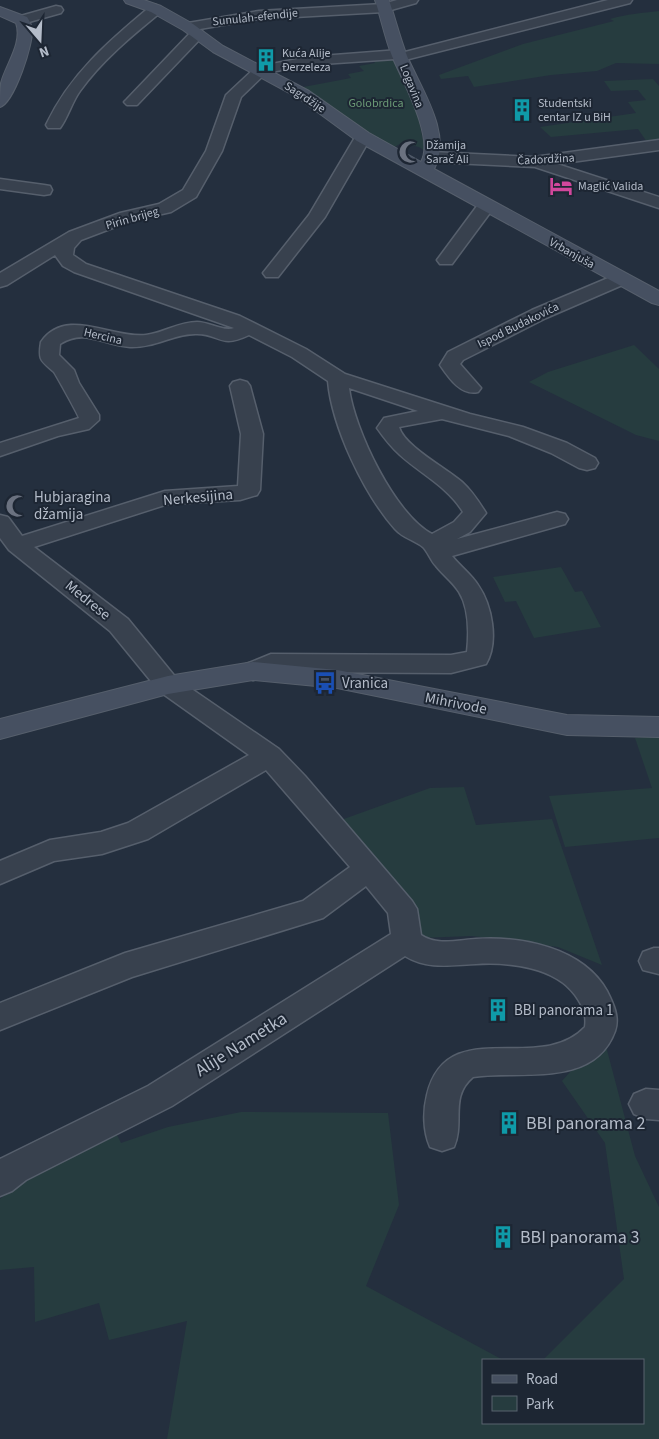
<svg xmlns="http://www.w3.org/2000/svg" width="659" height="1439" viewBox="0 0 659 1439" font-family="'Source Sans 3',sans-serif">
<rect width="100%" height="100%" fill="#242f3e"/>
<g fill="#263c3f">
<path d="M 659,11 L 659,64 L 616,63 L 597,71 L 551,75 L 474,87 L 468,76 L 441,79 L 439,75 L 523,44 L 614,21 L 610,19 C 627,14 642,13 659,11 Z"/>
<path d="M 371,57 L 394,58 L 417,110 L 425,151 L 419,147 L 401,143 L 390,150 L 298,88 L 351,78 L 348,74 L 364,71 L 359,66 L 375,63 Z"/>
<path d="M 653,79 L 659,86 L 659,141 L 647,142 L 638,129 L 551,137 L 540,127 L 636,113 L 628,102 L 646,100 L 638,90 L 611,91 L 604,81 Z"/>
<path d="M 634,345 L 659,369 L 659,441 L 636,435 L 529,382 L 548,372 Z"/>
<path d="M 561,567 L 575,592 L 582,591 L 601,627 L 534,638 L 516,601 L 505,602 L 493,577 Z"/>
<path d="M 659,736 L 659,838 L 565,847 L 549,796 L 652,788 L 635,738 Z"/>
<path d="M 464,787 L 476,825 L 552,819 L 602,965 L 558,947 L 472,936 L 419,938 L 341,820 L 430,788 Z"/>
<path d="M 603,1035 L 635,1156 L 659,1207 L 659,1439 L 167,1439 L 187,1321 L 109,1340 L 99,1303 L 35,1322 L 34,1267 L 0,1270 L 0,1199 L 38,1167 L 76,1148 L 117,1135 L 121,1143 L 168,1127 L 241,1112 L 388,1113 L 399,1205 L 366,1286 L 503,1360 L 483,1360 L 483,1423 L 643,1423 L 643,1360 L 543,1360 L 624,1279 L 605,1143 L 562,1081 Z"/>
</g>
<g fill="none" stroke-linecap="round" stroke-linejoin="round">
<defs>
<g id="street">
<path d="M 397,0 L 418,0 L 416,3 L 384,12 L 259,19 L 188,31 L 181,27 L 188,23 L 259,11 L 383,4 Z"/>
<path d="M 608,0 L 632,0 L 630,3 L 401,61 L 395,59 L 308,65 L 266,73 L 241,97 L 222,151 L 196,197 L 171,212 L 131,221 L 81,240 L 74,248 L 73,255 L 86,264 L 240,316 L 306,349 L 345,374 L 470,414 L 523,427 L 567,443 L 595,458 L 598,463 L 595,468 L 587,470 L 579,468 L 551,453 L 509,436 L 442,419 L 399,427 C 404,446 446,468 462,482 C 472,491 479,502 486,513 L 470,532 L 457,539 L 557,512 L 565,514 L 568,519 L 565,524 L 452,556 C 460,566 471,574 478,585 C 492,605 499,642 486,664 L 451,673 L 274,672 L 253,680 L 244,677 L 240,671 L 244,665 L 271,654 L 451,655 L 467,652 C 469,634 469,608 459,592 C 453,582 443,575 436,566 C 431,561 428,552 423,547 C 414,540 403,538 395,529 C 364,494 332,427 328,381 L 292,357 L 249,335 C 220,349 220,334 197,334 C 175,333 155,348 130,347 C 102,345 85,328 60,344 L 59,355 L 74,370 L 79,383 L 99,415 L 99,420 L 89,429 L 58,436 L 0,456 L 0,443 L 79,418 C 78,414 56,375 54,372 C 41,360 38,361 41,342 C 66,306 112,339 146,335 C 163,333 179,322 197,322 C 209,322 224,332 234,328 L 74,272 L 63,266 L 55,255 L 7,285 L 0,287 L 0,273 L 69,232 L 120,213 L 159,204 L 183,190 L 206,151 L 226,95 L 256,67 L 308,57 L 399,50 L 405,52 ZM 349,388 L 418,411 L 384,418 L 377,428 C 384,438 391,447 400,455 C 421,474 448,487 463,512 L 454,522 L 432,534 C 395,515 354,429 349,388 Z"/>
<path d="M 156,5 L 163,9 L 161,12 C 132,36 102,60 80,91 C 72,102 68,117 60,128 L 48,128 L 46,125 C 70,74 109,41 151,6 Z"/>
<path d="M 56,6 L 61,7 L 63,10 L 61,13 L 22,24 L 15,20 L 17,17 Z"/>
<path d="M 197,30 L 202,31 L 204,34 L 202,37 L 137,105 L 127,105 L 124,102 L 127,99 L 192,31 Z"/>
<path d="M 363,132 L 371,137 L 325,217 L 278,277 L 266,277 L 263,273 L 309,215 L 357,134 Z"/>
<path d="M 659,140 L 659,150 L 557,164 L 659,197 L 659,208 L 535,167 L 432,162 L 424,157 L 432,152 L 534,157 Z"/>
<path d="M 0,179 L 44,185 L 50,186 L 52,190 L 50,194 L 44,195 L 0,189 Z"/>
<path d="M 486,201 L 492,202 L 495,206 L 452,264 L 440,264 L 437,260 L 440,256 L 480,202 Z"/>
<path d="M 620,273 L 627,275 L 629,279 L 627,283 L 546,318 L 463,360 L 460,364 L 481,388 L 478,392 C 461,396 449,378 440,365 L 448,352 L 532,310 Z"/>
<path d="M 240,380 L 247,382 L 250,386 L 263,434 L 260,490 L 257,495 L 240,500 L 168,504 L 34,547 L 128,619 L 177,679 L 279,749 L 305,776 L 412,901 L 417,909 L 421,935 C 437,946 458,940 476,939 C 522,936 583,948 607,991 C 613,1003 620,1017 615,1031 C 594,1089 519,1070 473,1077 C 449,1097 465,1122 454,1147 L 442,1151 L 430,1147 C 423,1131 423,1111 427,1095 C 447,1012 539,1076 585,1027 C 587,1014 582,1005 575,995 C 555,967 509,962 476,964 C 451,965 428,970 405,956 L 172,1106 L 26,1180 L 12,1191 L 0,1196 L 0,1159 L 2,1158 L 148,1086 L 391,934 L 388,913 L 366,886 L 323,918 L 132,977 L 0,1030 L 0,1003 L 125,953 L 303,901 L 350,867 L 266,770 L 148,839 L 102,854 L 54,861 L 0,884 L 0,861 L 50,840 L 101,832 L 128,823 L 249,755 L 159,691 L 110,631 L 9,550 L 0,538 L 0,515 L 8,517 L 22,536 L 165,491 L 238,486 L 241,434 L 230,386 L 233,382 Z"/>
<path d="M 654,948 L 659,948 L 659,974 L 643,970 L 639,961 L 643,952 Z"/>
<path d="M 646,1089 L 659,1090 L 659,1120 L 646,1119 L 634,1114 L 629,1104 L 634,1094 Z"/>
</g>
<g id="secondary">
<path d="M 124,0 L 144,0 L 161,6 L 193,24 L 223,46 L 309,91 L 369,133 L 421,162 C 435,138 402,80 392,56 C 385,38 381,18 375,0 L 389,0 C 395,18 400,38 407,56 C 421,89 453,134 434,169 L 659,291 L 659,305 L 652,303 L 357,141 L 297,97 L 213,52 L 183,30 L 151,12 L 126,3 Z"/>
<path d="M 0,7 L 27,17 C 29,20 31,24 32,28 C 34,43 14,103 0,107 C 0,99 0,90 1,83 C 6,64 23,43 16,23 L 0,16 Z"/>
<path d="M 253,662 L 337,670 L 567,715 L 659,717 L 659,737 L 567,735 L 337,688 L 253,680 L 168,694 L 0,739 L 0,719 L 168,676 Z"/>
</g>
</defs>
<use href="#street" stroke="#565f6c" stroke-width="3"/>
<use href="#secondary" stroke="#565f6c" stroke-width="2"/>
<use href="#street" fill="#38414e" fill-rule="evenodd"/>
<use href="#secondary" fill="#465061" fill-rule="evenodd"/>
</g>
<defs>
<symbol id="building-bare" viewBox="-9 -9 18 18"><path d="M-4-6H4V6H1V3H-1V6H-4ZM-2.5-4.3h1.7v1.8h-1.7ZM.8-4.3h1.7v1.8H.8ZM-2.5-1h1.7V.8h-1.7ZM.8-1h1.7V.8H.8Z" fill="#0f9aa8" stroke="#1d2633" stroke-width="2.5" paint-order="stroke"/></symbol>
<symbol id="mosque-bare" viewBox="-9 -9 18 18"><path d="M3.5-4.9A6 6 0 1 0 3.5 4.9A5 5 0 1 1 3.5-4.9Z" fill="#6b7280" stroke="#1d2633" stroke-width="2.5" paint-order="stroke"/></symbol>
<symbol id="hotel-bare" viewBox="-9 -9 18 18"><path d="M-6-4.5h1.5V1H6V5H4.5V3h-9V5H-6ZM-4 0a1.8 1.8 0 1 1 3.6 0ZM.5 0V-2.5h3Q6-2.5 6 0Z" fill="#d1479c" stroke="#1d2633" stroke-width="2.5" paint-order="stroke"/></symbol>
<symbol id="bus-bare" viewBox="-9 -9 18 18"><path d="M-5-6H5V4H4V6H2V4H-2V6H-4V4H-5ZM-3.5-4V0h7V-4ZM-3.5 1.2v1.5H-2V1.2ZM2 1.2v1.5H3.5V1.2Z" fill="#1a4fb4" stroke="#1d2633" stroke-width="2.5" paint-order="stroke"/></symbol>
</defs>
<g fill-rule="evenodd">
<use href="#building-bare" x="250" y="44" width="32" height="32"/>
<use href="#building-bare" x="506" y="94" width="32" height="32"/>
<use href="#mosque-bare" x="394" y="136" width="32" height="32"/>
<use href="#hotel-bare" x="545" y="170" width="32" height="32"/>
<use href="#mosque-bare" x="1" y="490" width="32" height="32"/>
<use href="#bus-bare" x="309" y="667" width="32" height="32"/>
<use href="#building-bare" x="482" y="994" width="32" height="32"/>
<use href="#building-bare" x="493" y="1107" width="32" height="32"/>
<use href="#building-bare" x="487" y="1221" width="32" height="32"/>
</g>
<g text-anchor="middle" stroke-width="4" stroke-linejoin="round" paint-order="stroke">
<g font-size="12" fill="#b4bcc9" stroke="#1d2633">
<text transform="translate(255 17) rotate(-6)" y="4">Sunulah-efendije</text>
<text transform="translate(412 86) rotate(68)" y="4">Logavina</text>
<text transform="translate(305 97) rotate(33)" y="4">Sagrdžije</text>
<text transform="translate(546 159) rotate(-3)" y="4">Čadordžina</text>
<text transform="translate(132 218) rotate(-16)" y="4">Pirin brijeg</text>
<text transform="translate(572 253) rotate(29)" y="4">Vrbanjuša</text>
<text transform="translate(518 325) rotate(-26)" y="4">Ispod Budakovića</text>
<text transform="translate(103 336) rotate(13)" y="4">Hercina</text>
</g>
<g font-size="12" fill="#b4bcc9" stroke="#1d2633" text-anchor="start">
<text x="282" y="57">Kuća Alije<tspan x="282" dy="14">Đerzeleza</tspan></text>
<text x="538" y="107">Studentski<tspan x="538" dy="14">centar IZ u BiH</tspan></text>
<text x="426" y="149">Džamija<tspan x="426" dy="14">Sarač Ali</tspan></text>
<text x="578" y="190">Maglić Valida</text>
</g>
<g font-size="12" fill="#6b9a76" stroke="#1d2633">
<text x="376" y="107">Golobrdica</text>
</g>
<g font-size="15" fill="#b4bcc9" stroke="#1d2633" text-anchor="start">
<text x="34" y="502">Hubjaragina<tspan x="34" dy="17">džamija</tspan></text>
<text x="342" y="688">Vranica</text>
<text x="514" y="1015">BBI panorama 1</text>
</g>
<g font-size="15" fill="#b4bcc9" stroke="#1d2633">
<text transform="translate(198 497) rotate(-5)" y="5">Nerkesijina</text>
<text transform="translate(88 600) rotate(39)" y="5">Medrese</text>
<text transform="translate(456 703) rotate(11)" y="5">Mihrivode</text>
</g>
<g font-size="18" fill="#b4bcc9" stroke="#1d2633">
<text transform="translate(241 1044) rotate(-32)" y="6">Alije Nametka</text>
</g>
<g font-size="18" fill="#b4bcc9" stroke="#1d2633" text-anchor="start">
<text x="526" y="1129">BBI panorama 2</text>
<text x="520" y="1243">BBI panorama 3</text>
</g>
</g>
<rect x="482" y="1359" width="162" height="65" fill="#1d2633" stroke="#59626f"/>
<rect x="492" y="1375" width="25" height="8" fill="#465061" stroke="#59626f"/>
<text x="526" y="1384" font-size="15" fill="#b4bcc9">Road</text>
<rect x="492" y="1396" width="25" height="15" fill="#263c3f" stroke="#59626f"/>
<text x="526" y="1409" font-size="15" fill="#b4bcc9">Park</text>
<g transform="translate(40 40) rotate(161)" stroke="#1d2633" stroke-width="4" paint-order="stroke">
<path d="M0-4L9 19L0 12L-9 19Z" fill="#b4bcc9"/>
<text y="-8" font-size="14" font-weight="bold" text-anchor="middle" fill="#b4bcc9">N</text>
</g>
</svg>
